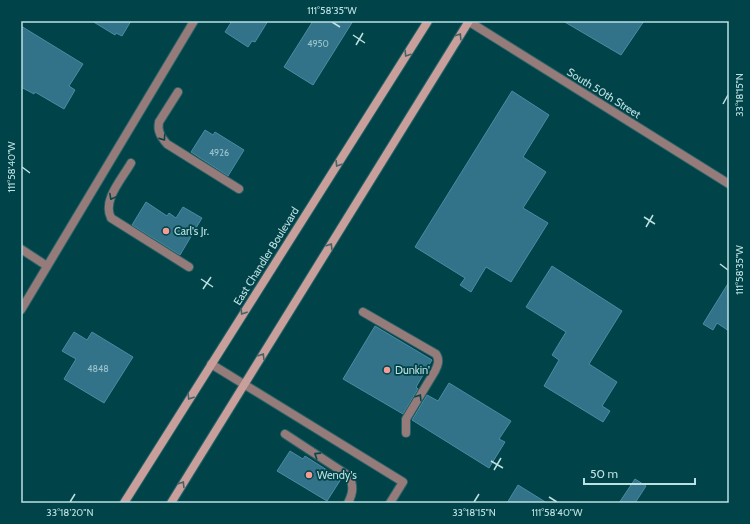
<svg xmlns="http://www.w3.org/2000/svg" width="750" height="524" viewBox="0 0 750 524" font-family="Cabin,sans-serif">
<rect width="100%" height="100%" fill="#004348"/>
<g fill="#33738a" stroke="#4c8ca3">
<path d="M 92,21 L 131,21 L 122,36 L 116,33 L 115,35 Z"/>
<path d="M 232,21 L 268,21 L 255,42 L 252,41 L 248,47 L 225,32 Z"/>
<path d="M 313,21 L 353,21 L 313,85 L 284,67 Z"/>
<path d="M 563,21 L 644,21 L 621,55 Z"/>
<path d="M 21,26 L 83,64 L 69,86 L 75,90 L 64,109 L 35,92 L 34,94 L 21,87 Z"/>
<path d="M 512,91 L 549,115 L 523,157 L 546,172 L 523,208 L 548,223 L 511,282 L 486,267 L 471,292 L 460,285 L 465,278 L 415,247 Z"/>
<path d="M 205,130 L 213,135 L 215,132 L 244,150 L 228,176 L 191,152 Z"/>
<path d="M 146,202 L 167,216 L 169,213 L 176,218 L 183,207 L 202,218 L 180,255 L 132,225 Z"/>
<path d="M 552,266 L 622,311 L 589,364 L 617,382 L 602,406 L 610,411 L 603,422 L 544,386 L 559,360 L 552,355 L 566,332 L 526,307 Z"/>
<path d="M 729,282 L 729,331 L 717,323 L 713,330 L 703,324 Z"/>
<path d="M 375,326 L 432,360 L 416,387 L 418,389 L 403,414 L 343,379 Z"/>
<path d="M 74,332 L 87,340 L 92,332 L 133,357 L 104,403 L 64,379 L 76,359 L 62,351 Z"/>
<path d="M 449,383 L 511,421 L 499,439 L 505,442 L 489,468 L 412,420 L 427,395 L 438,401 Z"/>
<path d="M 290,451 L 303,459 L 305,456 L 341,479 L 327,501 L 277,471 Z"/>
<path d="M 635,479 L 646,486 L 635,503 L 619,503 Z"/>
<path d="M 518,485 L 547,503 L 507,503 Z"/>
</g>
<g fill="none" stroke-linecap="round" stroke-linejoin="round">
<defs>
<g id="service">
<path d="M 178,92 L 159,122 C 157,131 161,137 167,144 L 239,189"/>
<path d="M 131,163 C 122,179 102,200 111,218 L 189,267"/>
<path d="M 21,249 L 47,266"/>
<path d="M 21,310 L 194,21"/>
<path d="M 363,312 L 436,354 C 440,360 438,365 435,371 L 406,419 L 406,433"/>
<path d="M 211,364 L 403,482 L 390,503"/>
<path d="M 285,434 L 349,476 C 354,486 353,493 348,503"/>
</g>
<path id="minor" d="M 468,21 L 729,184"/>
<g id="secondary">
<path d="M 124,503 L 428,21"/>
<path d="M 171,503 L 469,21"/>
</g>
</defs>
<use href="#service" stroke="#266267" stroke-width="10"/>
<use href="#minor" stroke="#266267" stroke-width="10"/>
<use href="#secondary" stroke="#266267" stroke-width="10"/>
<use href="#service" stroke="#957b79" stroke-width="8"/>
<use href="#minor" stroke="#957b79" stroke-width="8"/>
<use href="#secondary" stroke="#c99f9b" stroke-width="8"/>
</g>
<defs><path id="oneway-chevron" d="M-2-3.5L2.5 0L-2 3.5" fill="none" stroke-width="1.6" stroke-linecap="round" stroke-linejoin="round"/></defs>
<g stroke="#466365">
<use href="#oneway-chevron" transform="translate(459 36) rotate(-57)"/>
<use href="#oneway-chevron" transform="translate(407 54) rotate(123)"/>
<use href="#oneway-chevron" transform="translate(338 164) rotate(122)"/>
<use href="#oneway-chevron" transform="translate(330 246) rotate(-58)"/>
<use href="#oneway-chevron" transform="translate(243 312) rotate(122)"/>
<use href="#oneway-chevron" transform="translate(262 356) rotate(-58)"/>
<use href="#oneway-chevron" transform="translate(190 397) rotate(122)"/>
<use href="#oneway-chevron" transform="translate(182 484) rotate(-58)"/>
</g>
<g stroke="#07464a">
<use href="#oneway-chevron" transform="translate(163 138) rotate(55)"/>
<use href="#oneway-chevron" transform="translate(112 197) rotate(118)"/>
<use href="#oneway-chevron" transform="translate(419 397) rotate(-58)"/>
<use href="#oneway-chevron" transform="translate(317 455) rotate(-147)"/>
</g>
<path fill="none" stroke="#bde0e3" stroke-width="1.5" d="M 332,22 L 340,27M 353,35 L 365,43M 356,45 L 363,33M 723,104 L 728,95M 22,167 L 30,173M 644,217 L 655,224M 646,227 L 653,215M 720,264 L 728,270M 201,279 L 213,287M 203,289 L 211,277M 491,461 L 503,468M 494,470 L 501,458M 549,497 L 557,502M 70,502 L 75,494M 474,502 L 479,494"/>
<g fill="#f59c96" stroke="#004348" stroke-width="1.5">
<circle cx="166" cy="231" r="4"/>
<circle cx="387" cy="370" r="4"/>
<circle cx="309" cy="475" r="4"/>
</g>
<g text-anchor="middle" stroke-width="3.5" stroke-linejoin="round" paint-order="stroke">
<g font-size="9" fill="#9ac5cd">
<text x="318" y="47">4950</text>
<text x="219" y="156">4926</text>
<text x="98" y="372">4848</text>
</g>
<g font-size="11" fill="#bde0e3" stroke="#004348">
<text transform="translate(604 93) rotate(32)" y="4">South 50th Street</text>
<text transform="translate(266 256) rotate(-58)" y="4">East Chandler Boulevard</text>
</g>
<g font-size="11" fill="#bde0e3" stroke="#004348" text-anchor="start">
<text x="174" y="235">Carl's Jr.</text>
<text x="395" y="374">Dunkin'</text>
<text x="317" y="479">Wendy's</text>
</g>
</g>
<rect width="750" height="524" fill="none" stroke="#004348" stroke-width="44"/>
<path d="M584 478v6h111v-6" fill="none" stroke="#bde0e3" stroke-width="2"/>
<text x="590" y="478" font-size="12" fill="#bde0e3" stroke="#004348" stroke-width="3" paint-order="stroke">50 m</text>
<rect x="22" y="22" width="706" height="480" fill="none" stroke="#bde0e3" stroke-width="1.5"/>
<g font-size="10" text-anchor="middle" fill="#bde0e3">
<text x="332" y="14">111°58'35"W</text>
<text transform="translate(739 95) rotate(-90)" y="4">33°18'15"N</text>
<text transform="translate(11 167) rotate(-90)" y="4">111°58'40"W</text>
<text transform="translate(739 270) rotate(-90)" y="4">111°58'35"W</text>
<text x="70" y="516">33°18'20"N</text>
<text x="474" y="516">33°18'15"N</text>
<text x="557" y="516">111°58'40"W</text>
</g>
</svg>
